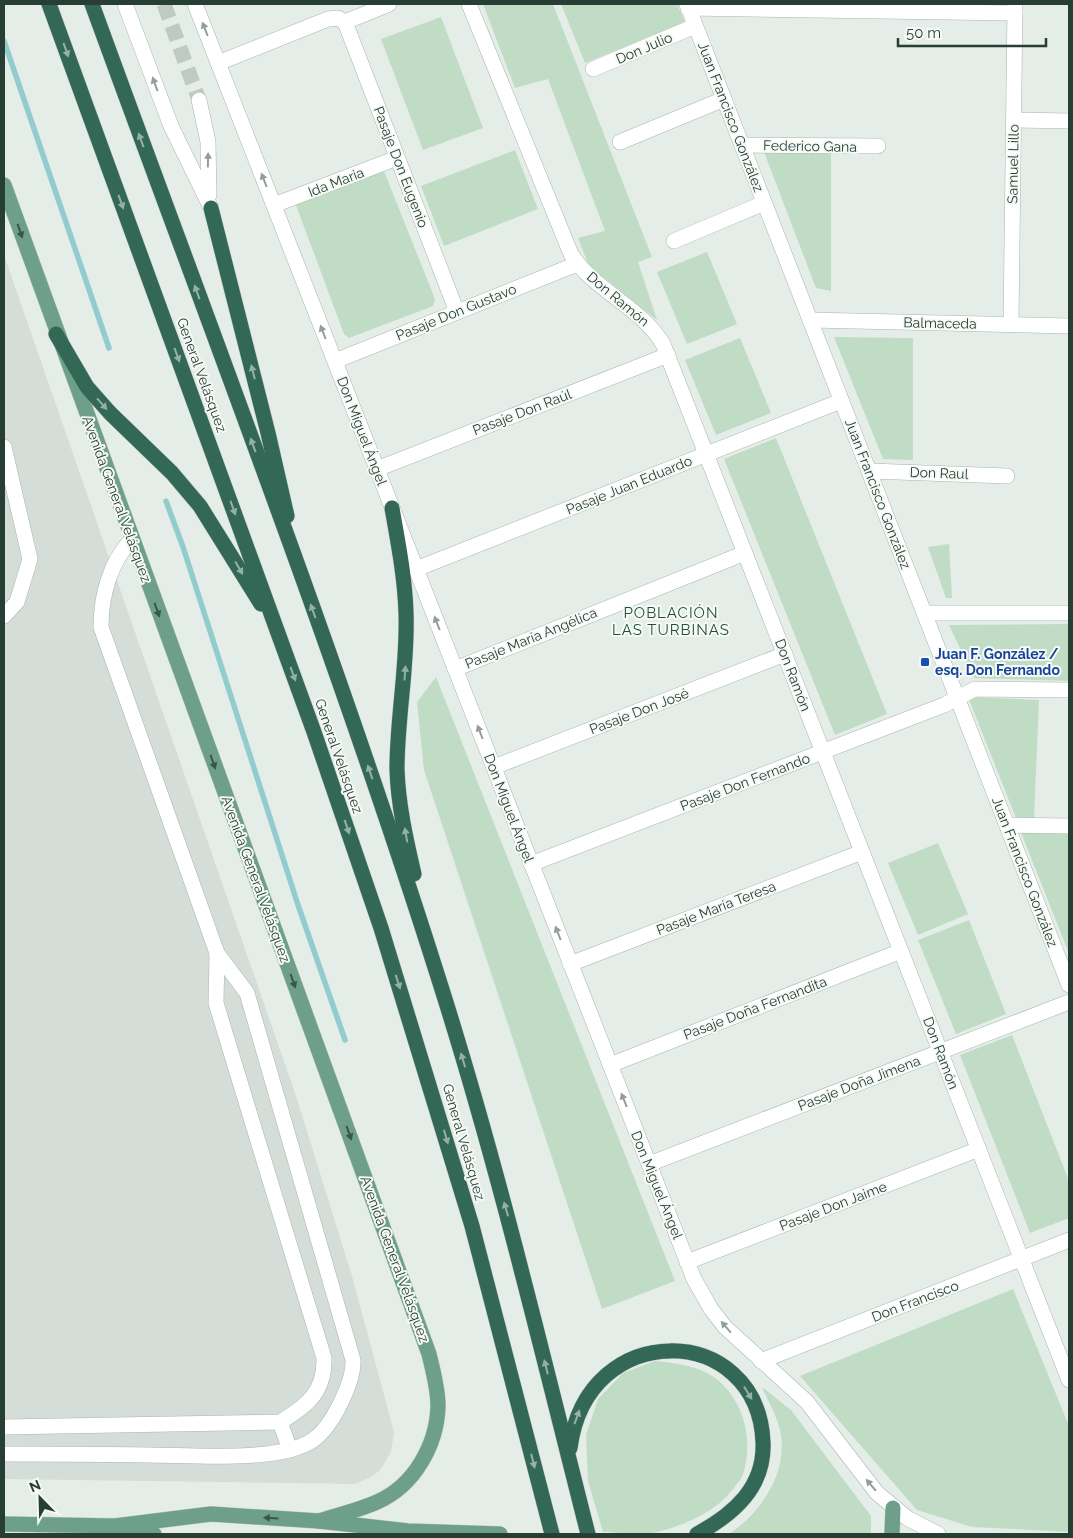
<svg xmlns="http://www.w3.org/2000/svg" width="1073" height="1538" viewBox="0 0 1073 1538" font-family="Raleway,sans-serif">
<rect width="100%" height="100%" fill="#e5ede9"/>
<path fill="#d4ddd7" d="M 4,255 L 296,1096 L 352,1276 L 394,1432 L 391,1452 L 381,1469 L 373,1476 L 355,1484 L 4,1479 Z"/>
<g fill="#c1dcc4">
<path d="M 483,4 L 553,4 L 652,257 L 638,262 L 657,320 L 589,266 L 578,238 L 605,231 L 548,79 L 515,88 Z"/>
<path d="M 561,4 L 677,4 L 685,22 L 585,63 Z"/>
<path d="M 441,17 L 483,128 L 423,150 L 381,39 Z"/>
<path d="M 515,150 L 538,209 L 444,246 L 421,186 Z"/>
<path d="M 764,152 L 831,152 L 831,291 L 816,288 Z"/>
<path d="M 384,171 L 435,299 L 433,306 L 349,338 L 344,334 L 296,205 Z"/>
<path d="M 707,252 L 737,324 L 687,344 L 657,272 Z"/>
<path d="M 834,337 L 913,338 L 913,460 L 883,459 Z"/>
<path d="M 740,338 L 771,413 L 716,435 L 685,360 Z"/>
<path d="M 776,438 L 887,714 L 835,735 L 724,459 Z"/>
<path d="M 949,544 L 952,598 L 946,598 L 928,547 Z"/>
<path d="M 1069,624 L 1069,681 L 974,678 L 949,625 Z"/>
<path d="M 436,677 L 675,1281 L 602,1309 L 424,770 L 417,702 Z"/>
<path d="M 968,697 L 1039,700 L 1034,818 L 1016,818 Z"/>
<path d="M 1020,830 L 1069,832 L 1069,951 L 1068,951 Z"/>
<path d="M 938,843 L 968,914 L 918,935 L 888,863 Z"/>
<path d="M 969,920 L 1006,1014 L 956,1034 L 918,940 Z"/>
<path d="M 1012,1035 L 1069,1181 L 1069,1218 L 1030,1233 L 960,1055 Z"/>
<path d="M 1013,1289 L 1069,1426 L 1069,1532 L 972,1527 L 917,1510 L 800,1376 Z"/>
<path d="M 655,1361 C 673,1363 692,1365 707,1373 C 742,1392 755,1438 743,1474 C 740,1482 728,1495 722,1501 C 704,1517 676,1528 653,1533 C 638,1536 618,1532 603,1532 L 588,1481 L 586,1435 L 598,1399 L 623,1373 Z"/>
<path d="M 762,1387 L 791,1410 L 871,1516 L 871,1534 L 729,1534 C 762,1512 789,1471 780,1430 C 777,1416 768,1401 762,1387 Z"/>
</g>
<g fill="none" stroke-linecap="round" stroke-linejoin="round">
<g stroke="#93cccd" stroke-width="5.5">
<path d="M 4,41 L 109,348"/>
<path d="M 166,501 L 183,547 L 298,905 L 345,1040"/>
</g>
<path stroke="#bfcac5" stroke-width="15" stroke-dasharray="15 8" stroke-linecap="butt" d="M 164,4 L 199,100"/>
<defs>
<g id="minor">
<path d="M 125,4 L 171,126 L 211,208"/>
<path d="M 195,4 L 694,1279 L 711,1309 L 725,1327 L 807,1402 L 877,1493 L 907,1518 L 938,1534"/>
<path d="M 469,4 L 571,254 C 594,291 640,306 663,344 L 1069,1380"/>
<path d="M 687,4 L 1069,985"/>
<path d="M 688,8 L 1015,13"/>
<path d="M 345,22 L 457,312"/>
<path d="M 345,22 L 389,4"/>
<path d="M 218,63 L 328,19 L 338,18 L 345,22"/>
<path d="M 593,69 L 695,26"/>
<path d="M 199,100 L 208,142 L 209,195"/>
<path d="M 1014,120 L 1069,121"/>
<path d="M 620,142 L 724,99"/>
<path d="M 742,145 L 878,146"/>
<path d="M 274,205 L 397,158"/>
<path d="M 674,241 L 764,203"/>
<path d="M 810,320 L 1069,326"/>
<path d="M 1011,324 L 1015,4"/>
<path d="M 335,361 L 577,264"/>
<path d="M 4,447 L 30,559 L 17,602 L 4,616"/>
<path d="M 377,469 L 668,355"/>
<path d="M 870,471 L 1007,476"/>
<path d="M 416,569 L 841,401"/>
<path d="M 924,613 L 1069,613"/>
<path d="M 455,669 L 745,553"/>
<path d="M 494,767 L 785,654"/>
<path d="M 1007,825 L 1069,826"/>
<path d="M 531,864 L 944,705 L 975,689 L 1069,690"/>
<path d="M 570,964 L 862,852"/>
<path d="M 610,1065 L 901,951"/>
<path d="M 649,1164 L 1069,1002"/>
<path d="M 687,1262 L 979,1149"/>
<path d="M 761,1361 L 1069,1240"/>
<path d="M 280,1422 L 290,1450"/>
<path d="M 4,1427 L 280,1422 C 307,1406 325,1392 324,1358 L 216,1003 L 217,953"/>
<path d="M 4,1454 C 52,1454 100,1454 148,1455 C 190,1455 280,1463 313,1440 C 332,1427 354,1382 353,1360 L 247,993 L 217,953 L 101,627 C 101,596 110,562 132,539"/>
</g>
<g id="major">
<path d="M 4,185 L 429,1354 C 433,1371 438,1388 438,1406 C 437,1445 414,1486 377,1502 C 359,1510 338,1515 319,1521"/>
<path d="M 4,1524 L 115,1526 L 211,1514 L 319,1521 L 408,1531 L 500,1534"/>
<path d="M 126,1528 L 154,1534"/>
<path d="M 892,1534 L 893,1508"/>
</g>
<g id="highway">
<path d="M 49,4 L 314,732 L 381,928 L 472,1226 L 552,1534"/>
<path d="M 92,4 C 210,328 335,651 439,980 C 497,1162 541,1349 588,1534"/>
<path d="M 211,208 L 268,433 L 287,516"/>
<path d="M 56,334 L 87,387 L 110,413 L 172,473 L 200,506 L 261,604"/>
<path d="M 392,508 C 398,542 405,578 406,613 C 408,665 397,717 397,769 C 398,804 406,840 414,874"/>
<path d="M 570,1448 C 587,1317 758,1322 763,1442 C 765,1487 734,1514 697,1534"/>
</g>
</defs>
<use href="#minor" stroke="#a8b5af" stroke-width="16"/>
<use href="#major" stroke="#c2c9c6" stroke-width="16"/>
<use href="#highway" stroke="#c2c9c6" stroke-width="16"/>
<use href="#minor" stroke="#fff" stroke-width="15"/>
<use href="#major" stroke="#6e9f8b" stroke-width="15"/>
<use href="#highway" stroke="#346856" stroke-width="15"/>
</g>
<defs><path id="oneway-solid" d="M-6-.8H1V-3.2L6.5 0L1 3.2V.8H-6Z" transform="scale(1.25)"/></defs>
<g fill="#929e9a">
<use href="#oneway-solid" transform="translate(205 29) rotate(-111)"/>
<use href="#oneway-solid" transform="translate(155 84) rotate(-110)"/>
<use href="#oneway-solid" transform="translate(208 160) rotate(-89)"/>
<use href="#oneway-solid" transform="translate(264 180) rotate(-111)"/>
<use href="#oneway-solid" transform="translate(323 332) rotate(-111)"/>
<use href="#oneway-solid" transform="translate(437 623) rotate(-111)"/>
<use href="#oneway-solid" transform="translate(480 732) rotate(-111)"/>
<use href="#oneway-solid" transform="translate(558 933) rotate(-111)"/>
<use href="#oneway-solid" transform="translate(624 1100) rotate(-112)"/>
<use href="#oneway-solid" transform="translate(726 1327) rotate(-131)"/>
<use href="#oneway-solid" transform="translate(871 1485) rotate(-130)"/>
</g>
<g fill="#95b1a6">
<use href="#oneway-solid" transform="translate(66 50) rotate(70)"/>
<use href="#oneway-solid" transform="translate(141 140) rotate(-110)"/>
<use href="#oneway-solid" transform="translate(121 202) rotate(70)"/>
<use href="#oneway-solid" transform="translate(197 292) rotate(-110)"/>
<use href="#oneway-solid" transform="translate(177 355) rotate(70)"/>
<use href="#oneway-solid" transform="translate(253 372) rotate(-104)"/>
<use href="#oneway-solid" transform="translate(102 404) rotate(48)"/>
<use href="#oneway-solid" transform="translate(253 445) rotate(-110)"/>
<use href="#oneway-solid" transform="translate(233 508) rotate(70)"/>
<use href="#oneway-solid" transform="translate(239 568) rotate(60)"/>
<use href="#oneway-solid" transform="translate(313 611) rotate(-110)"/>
<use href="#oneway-solid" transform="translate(405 673) rotate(-86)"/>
<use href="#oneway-solid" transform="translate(293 674) rotate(70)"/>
<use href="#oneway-solid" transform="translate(370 772) rotate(-109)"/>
<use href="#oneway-solid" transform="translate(347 827) rotate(71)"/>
<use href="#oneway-solid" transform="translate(406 835) rotate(-100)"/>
<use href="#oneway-solid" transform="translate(398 982) rotate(72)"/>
<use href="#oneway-solid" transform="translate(463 1060) rotate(-107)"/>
<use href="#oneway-solid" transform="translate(446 1137) rotate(74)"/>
<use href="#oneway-solid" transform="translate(506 1209) rotate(-106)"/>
<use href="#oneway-solid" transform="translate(546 1367) rotate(-104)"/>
<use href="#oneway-solid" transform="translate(748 1393) rotate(58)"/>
<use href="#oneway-solid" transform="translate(577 1417) rotate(-70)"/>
<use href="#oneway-solid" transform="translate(533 1461) rotate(76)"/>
</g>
<g fill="#38564a">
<use href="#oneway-solid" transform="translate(20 231) rotate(71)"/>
<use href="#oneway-solid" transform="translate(157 610) rotate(70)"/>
<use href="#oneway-solid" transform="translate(213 762) rotate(70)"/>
<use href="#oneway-solid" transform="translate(293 981) rotate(70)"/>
<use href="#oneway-solid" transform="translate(349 1133) rotate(70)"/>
<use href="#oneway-solid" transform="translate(271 1518) rotate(-176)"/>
</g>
<rect fill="#1a4fb4" stroke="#f6faf7" stroke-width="2" x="920" y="657" width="10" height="10" rx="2.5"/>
<g text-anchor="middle" stroke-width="4" stroke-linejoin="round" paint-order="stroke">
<g font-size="14" fill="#263e34" stroke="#f6faf7">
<text transform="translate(644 48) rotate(-23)" y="5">Don Julio</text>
<text transform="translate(731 117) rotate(69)" y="5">Juan Francisco González</text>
<text transform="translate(810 146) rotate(1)" y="5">Federico Gana</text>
<text transform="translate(1013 164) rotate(-89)" y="5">Samuel Lillo</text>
<text transform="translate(401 167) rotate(69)" y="5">Pasaje Don Eugenio</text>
<text transform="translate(336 182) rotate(-21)" y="5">Ida Maria</text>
<text transform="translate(618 299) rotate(40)" y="5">Don Ramón</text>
<text transform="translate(456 312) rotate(-22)" y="5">Pasaje Don Gustavo</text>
<text transform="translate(940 323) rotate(1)" y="5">Balmaceda</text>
<text transform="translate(202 375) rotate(70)" y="5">General Velásquez</text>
<text transform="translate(522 412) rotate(-21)" y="5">Pasaje Don Raúl</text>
<text transform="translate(362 431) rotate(69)" y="5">Don Miguel Ángel</text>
<text transform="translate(939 473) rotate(2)" y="5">Don Raul</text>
<text transform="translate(629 485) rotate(-22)" y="5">Pasaje Juan Eduardo</text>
<text transform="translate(878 494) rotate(69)" y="5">Juan Francisco González</text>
<text transform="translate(117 499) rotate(70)" y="5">Avenida General Velásquez</text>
<text transform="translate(531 638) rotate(-22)" y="5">Pasaje María Angélica</text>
<text transform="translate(793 675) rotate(69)" y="5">Don Ramón</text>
<text transform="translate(639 711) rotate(-21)" y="5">Pasaje Don José</text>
<text transform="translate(339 756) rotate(71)" y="5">General Velásquez</text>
<text transform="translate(745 782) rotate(-21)" y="5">Pasaje Don Fernando</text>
<text transform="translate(509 808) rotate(69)" y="5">Don Miguel Ángel</text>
<text transform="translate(1025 872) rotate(69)" y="5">Juan Francisco González</text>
<text transform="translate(256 879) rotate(70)" y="5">Avenida General Velásquez</text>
<text transform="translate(716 908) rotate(-21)" y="5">Pasaje María Teresa</text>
<text transform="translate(755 1008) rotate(-21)" y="5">Pasaje Doña Fernandita</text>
<text transform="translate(941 1053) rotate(69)" y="5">Don Ramón</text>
<text transform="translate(859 1083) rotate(-21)" y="5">Pasaje Doña Jimena</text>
<text transform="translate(464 1142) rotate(74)" y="5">General Velásquez</text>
<text transform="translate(657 1185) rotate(68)" y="5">Don Miguel Ángel</text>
<text transform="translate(833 1206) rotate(-21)" y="5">Pasaje Don Jaime</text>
<text transform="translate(395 1259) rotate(70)" y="5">Avenida General Velásquez</text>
<text transform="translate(915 1301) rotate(-21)" y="5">Don Francisco</text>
</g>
<g font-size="14" font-weight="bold" fill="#164399" stroke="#f6faf7" text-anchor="start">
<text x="935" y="659">Juan F. González /<tspan x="935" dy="16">esq. Don Fernando</tspan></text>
</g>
<g font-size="15" letter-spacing="1" fill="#234e3e" stroke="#f6faf7">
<text x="671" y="618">POBLACIÓN<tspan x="671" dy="17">LAS TURBINAS</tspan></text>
</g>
</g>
<rect width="1073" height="1538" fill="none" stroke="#263e34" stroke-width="10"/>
<g transform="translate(40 1498) rotate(337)" stroke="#f6faf7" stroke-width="4" paint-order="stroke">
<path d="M0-4L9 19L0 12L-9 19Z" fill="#263e34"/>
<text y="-8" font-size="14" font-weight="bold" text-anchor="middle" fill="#263e34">N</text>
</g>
<path d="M898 38v8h148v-8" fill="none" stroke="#263e34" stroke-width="2.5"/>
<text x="906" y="38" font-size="15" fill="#263e34" stroke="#f6faf7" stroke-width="4" paint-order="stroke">50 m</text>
</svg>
